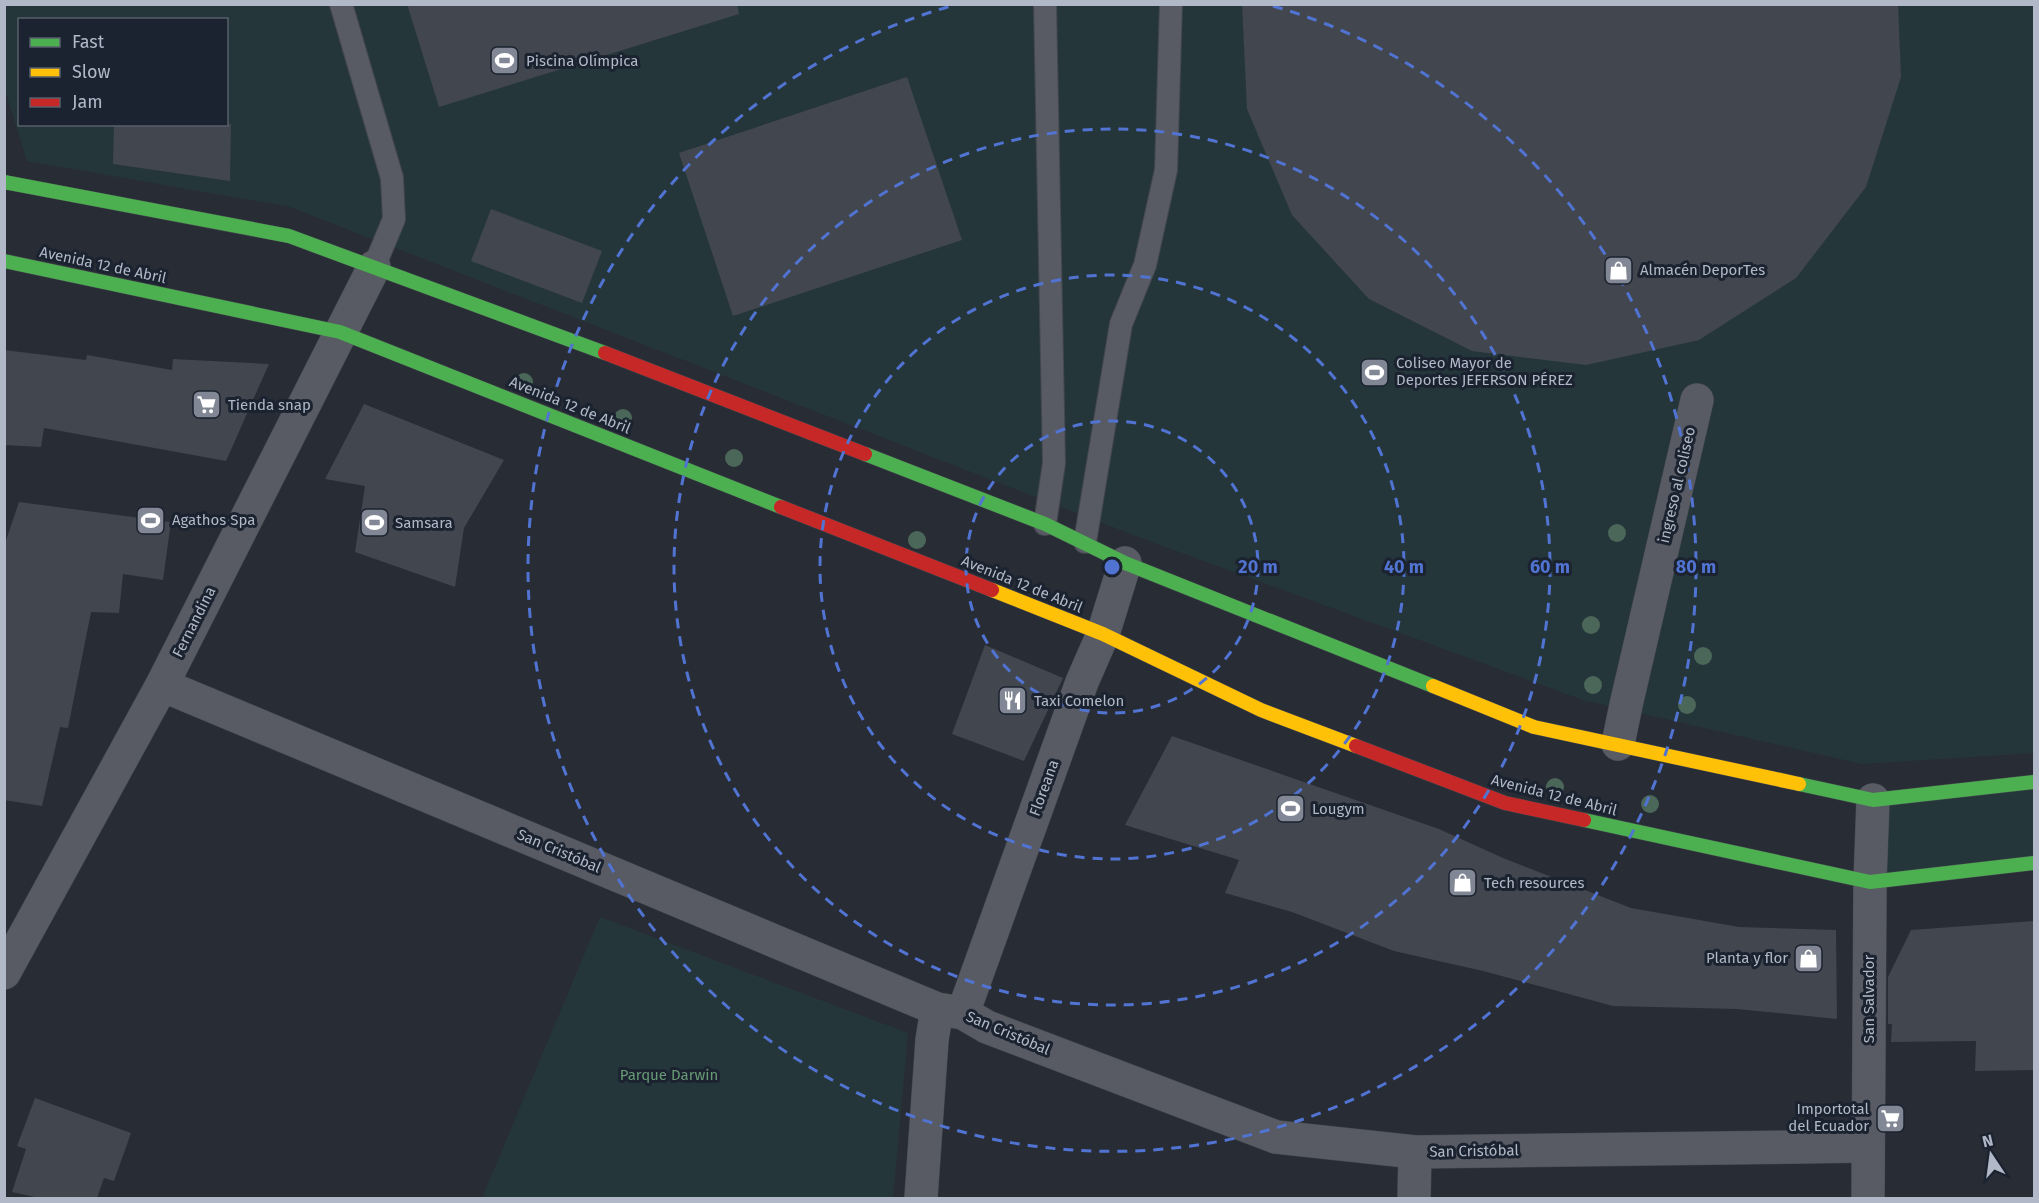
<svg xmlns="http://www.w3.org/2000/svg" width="2039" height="1203" viewBox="0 0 2039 1203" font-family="'Fira Sans',sans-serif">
<rect width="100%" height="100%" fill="#282c35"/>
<g fill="#25363b" fill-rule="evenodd">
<path d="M 4,5 L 2034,5 L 2034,753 L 1862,764 L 1583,700 L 1141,538 L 290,207 L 27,161 L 5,90 ZM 20,20 L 226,20 L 226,124 L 20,124 Z"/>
<path d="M 2034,787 L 2034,858 L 1875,877 L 1875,804 Z"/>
<path d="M 600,917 L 908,1033 L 893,1198 L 482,1198 Z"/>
</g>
<g fill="#42464e">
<path d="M 407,4 L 737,4 L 739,14 L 439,107 Z"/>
<path d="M 1242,4 L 1898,4 L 1901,77 L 1866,187 L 1796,278 L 1699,340 L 1586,365 L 1472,351 L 1369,299 L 1292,215 L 1247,109 Z"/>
<path d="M 907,77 L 962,240 L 733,316 L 679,153 Z"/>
<path d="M 114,124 L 231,124 L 230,181 L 113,164 Z"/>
<path d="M 491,209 L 602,251 L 582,303 L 471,261 Z"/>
<path d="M 4,350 L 86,360 L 87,355 L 172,370 L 173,359 L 269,364 L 226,461 L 44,428 L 41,447 L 4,445 Z"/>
<path d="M 364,404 L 504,460 L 464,528 L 455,587 L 355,552 L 365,486 L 325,479 Z"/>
<path d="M 19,502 L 171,522 L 163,580 L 123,574 L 119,613 L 91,612 L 68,728 L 60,727 L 42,806 L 4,800 L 4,546 Z"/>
<path d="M 985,645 L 1063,678 L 1024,761 L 952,734 Z"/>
<path d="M 1172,736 L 1439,829 L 1503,858 L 1631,908 L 1739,927 L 1836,930 L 1837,1019 L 1737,1009 L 1613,1006 L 1483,971 L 1394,951 L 1292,912 L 1225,893 L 1239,860 L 1125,825 Z"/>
<path d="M 2034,921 L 2034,1070 L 1975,1071 L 1976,1041 L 1891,1042 L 1892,1024 L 1888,1024 L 1888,977 L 1911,930 Z"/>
<path d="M 35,1098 L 131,1133 L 114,1181 L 104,1178 L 97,1198 L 39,1198 L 12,1192 L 26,1149 L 17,1146 Z"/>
</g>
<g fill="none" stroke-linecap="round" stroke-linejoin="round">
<defs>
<g id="lane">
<path d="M 341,4 L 392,178 L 394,219 L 374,267"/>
<path d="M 1045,4 L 1054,463 L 1045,524"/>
<path d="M 1085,542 L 1121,324 L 1145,265 L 1166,170 L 1171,4"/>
</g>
<g id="street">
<path d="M 162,685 L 937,1009 L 963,1013 L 987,1027 L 1276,1137 L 1415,1152 L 1868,1146"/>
<path d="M 1618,744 L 1626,705 L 1697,400"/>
<path d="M 4,973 L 162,685 L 374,267"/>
<path d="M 963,1013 L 1082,682 L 1103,634 L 1125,563"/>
<path d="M 921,1198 L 932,1040 L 937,1009"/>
<path d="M 1414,1198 L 1415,1152"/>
<path d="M 1868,1198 L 1870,882 L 1873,800"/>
</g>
<g id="fast">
<path d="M 4,182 L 289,236 L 605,353"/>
<path d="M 4,261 L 340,332 L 781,507"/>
<path d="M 865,454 L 1045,524 L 1125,563 L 1433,686"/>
<path d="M 1799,784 L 1873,800 L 2034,782"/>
<path d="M 1584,820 L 1870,882 L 2034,863"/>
</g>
<g id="slow">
<path d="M 992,590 L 1103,634 L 1261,710 L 1356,746"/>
<path d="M 1433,686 L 1534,727 L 1799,784"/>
</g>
<g id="jam">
<path d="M 605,353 L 865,454"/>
<path d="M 781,507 L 992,590"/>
<path d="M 1356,746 L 1505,803 L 1584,820"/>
</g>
</defs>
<use href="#lane" stroke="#44474e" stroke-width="24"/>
<use href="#street" stroke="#44474e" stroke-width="34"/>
<use href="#fast" stroke="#44474e" stroke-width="15"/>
<use href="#slow" stroke="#44474e" stroke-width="15"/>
<use href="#jam" stroke="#44474e" stroke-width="15"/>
<use href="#lane" stroke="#585b63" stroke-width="22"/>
<use href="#street" stroke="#585b63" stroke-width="33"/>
<use href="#fast" stroke="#4caf50" stroke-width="14"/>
<use href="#slow" stroke="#ffc107" stroke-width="14"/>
<use href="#jam" stroke="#c62828" stroke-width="14"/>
</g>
<g fill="#4b6759">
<circle cx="524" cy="382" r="9"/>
<circle cx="623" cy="418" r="9"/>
<circle cx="734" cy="458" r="9"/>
<circle cx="1617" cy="533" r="9"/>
<circle cx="917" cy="540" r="9"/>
<circle cx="1591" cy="625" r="9"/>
<circle cx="1703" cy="656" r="9"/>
<circle cx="1593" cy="685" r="9"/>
<circle cx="1687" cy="705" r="9"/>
<circle cx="1555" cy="787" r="9"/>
<circle cx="1650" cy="804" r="9"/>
</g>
<g fill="none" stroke="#5173d2" stroke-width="3" stroke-dasharray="10 8">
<circle cx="1112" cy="567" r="146"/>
<circle cx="1112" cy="567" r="292"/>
<circle cx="1112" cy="567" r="438"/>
<path d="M1273 6A584 584 0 1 1 951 6"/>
</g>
<defs>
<symbol id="stadium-square" viewBox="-11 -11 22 22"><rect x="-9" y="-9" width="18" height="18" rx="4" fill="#818794" stroke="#1b2330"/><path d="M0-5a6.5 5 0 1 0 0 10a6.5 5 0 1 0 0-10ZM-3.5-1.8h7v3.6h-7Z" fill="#fff"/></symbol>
<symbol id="shop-square" viewBox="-11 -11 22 22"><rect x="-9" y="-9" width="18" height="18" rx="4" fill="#818794" stroke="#1b2330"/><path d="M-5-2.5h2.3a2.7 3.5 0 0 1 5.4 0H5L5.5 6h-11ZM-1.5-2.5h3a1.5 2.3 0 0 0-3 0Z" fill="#fff"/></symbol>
<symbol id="supermarket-square" viewBox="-11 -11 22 22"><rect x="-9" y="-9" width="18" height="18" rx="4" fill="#818794" stroke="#1b2330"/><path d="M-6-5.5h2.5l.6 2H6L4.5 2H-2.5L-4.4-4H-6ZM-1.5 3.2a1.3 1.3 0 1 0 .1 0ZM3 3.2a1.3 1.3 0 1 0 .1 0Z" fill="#fff"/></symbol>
<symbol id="restaurant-square" viewBox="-11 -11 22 22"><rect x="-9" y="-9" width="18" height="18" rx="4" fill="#818794" stroke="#1b2330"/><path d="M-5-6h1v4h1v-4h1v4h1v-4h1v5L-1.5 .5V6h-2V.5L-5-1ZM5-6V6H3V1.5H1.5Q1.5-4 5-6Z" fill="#fff"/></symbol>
</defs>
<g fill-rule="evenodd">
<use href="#stadium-square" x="488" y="44" width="33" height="33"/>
<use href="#shop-square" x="1602" y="254" width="33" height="33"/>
<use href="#stadium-square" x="1358" y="356" width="33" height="33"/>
<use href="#supermarket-square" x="190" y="388" width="33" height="33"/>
<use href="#stadium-square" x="134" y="504" width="33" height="33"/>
<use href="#stadium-square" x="358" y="506" width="33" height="33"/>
<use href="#restaurant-square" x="996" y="684" width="33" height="33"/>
<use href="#stadium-square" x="1274" y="792" width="33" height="33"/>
<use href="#shop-square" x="1446" y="866" width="33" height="33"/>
<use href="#shop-square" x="1792" y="942" width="33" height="33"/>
<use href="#supermarket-square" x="1874" y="1102" width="33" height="33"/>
</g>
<g text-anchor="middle" stroke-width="6" stroke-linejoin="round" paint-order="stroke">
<g font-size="15" fill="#b1b8c7" stroke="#1b2330" text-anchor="start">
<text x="526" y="66">Piscina Olímpica</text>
<text x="1640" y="275">Almacén DeporTes</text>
<text x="1396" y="368">Coliseo Mayor de<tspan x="1396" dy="17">Deportes JEFERSON PÉREZ</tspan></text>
<text x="228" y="410">Tienda snap</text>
<text x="172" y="525">Agathos Spa</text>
<text x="395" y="528">Samsara</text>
<text x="1034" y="706">Taxi Comelon</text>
<text x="1312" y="814">Lougym</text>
<text x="1484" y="888">Tech resources</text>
<text x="1788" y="963" text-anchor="end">Planta y flor</text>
<text x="1869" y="1114" text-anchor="end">Importotal<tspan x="1869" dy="17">del Ecuador</tspan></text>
</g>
<g font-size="15" fill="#b1b8c7" stroke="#1b2330">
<text transform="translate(103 265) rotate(12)" y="5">Avenida 12 de Abril</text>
<text transform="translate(570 405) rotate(22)" y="5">Avenida 12 de Abril</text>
<text transform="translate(1677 485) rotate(-77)" y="5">ingreso al coliseo</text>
<text transform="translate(1022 584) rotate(22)" y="5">Avenida 12 de Abril</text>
<text transform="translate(194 622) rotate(-63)" y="5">Fernandina</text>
<text transform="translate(1044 788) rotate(-70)" y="5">Floreana</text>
<text transform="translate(1554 795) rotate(14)" y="5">Avenida 12 de Abril</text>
<text transform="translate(559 851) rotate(23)" y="5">San Cristóbal</text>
<text transform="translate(1869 999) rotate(-90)" y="5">San Salvador</text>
<text transform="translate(1008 1033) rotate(23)" y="5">San Cristóbal</text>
<text transform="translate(1474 1151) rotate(-1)" y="5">San Cristóbal</text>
</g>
<g font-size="15" fill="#689876" stroke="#1b2330">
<text x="669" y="1080">Parque Darwin</text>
</g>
</g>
<circle cx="1112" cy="567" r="9" fill="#5173d2" stroke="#1b2330" stroke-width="3"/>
<g font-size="18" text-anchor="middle" font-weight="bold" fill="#5173d2" stroke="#1b2330" stroke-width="6" stroke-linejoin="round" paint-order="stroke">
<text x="1258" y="573">20 m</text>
<text x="1404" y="573">40 m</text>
<text x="1550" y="573">60 m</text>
<text x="1696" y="573">80 m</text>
</g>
<rect width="2039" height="1203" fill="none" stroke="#b1b8c7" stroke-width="12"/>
<rect x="18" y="18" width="210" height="108" fill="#1b2330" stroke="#575f6c" stroke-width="1.5"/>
<rect x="30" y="38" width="30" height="9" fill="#4caf50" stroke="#575f6c" stroke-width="1.5"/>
<text x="72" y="48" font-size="18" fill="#b1b8c7">Fast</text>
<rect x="30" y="68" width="30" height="9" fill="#ffc107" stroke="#575f6c" stroke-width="1.5"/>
<text x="72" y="78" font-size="18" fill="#b1b8c7">Slow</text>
<rect x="30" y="98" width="30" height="9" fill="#c62828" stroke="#575f6c" stroke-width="1.5"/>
<text x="72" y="108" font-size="18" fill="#b1b8c7">Jam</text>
<g transform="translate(1991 1155) rotate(347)" stroke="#1b2330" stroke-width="4.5" paint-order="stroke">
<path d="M0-4.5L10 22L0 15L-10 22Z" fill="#b1b8c7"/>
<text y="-9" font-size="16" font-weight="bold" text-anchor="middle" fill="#b1b8c7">N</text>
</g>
</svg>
